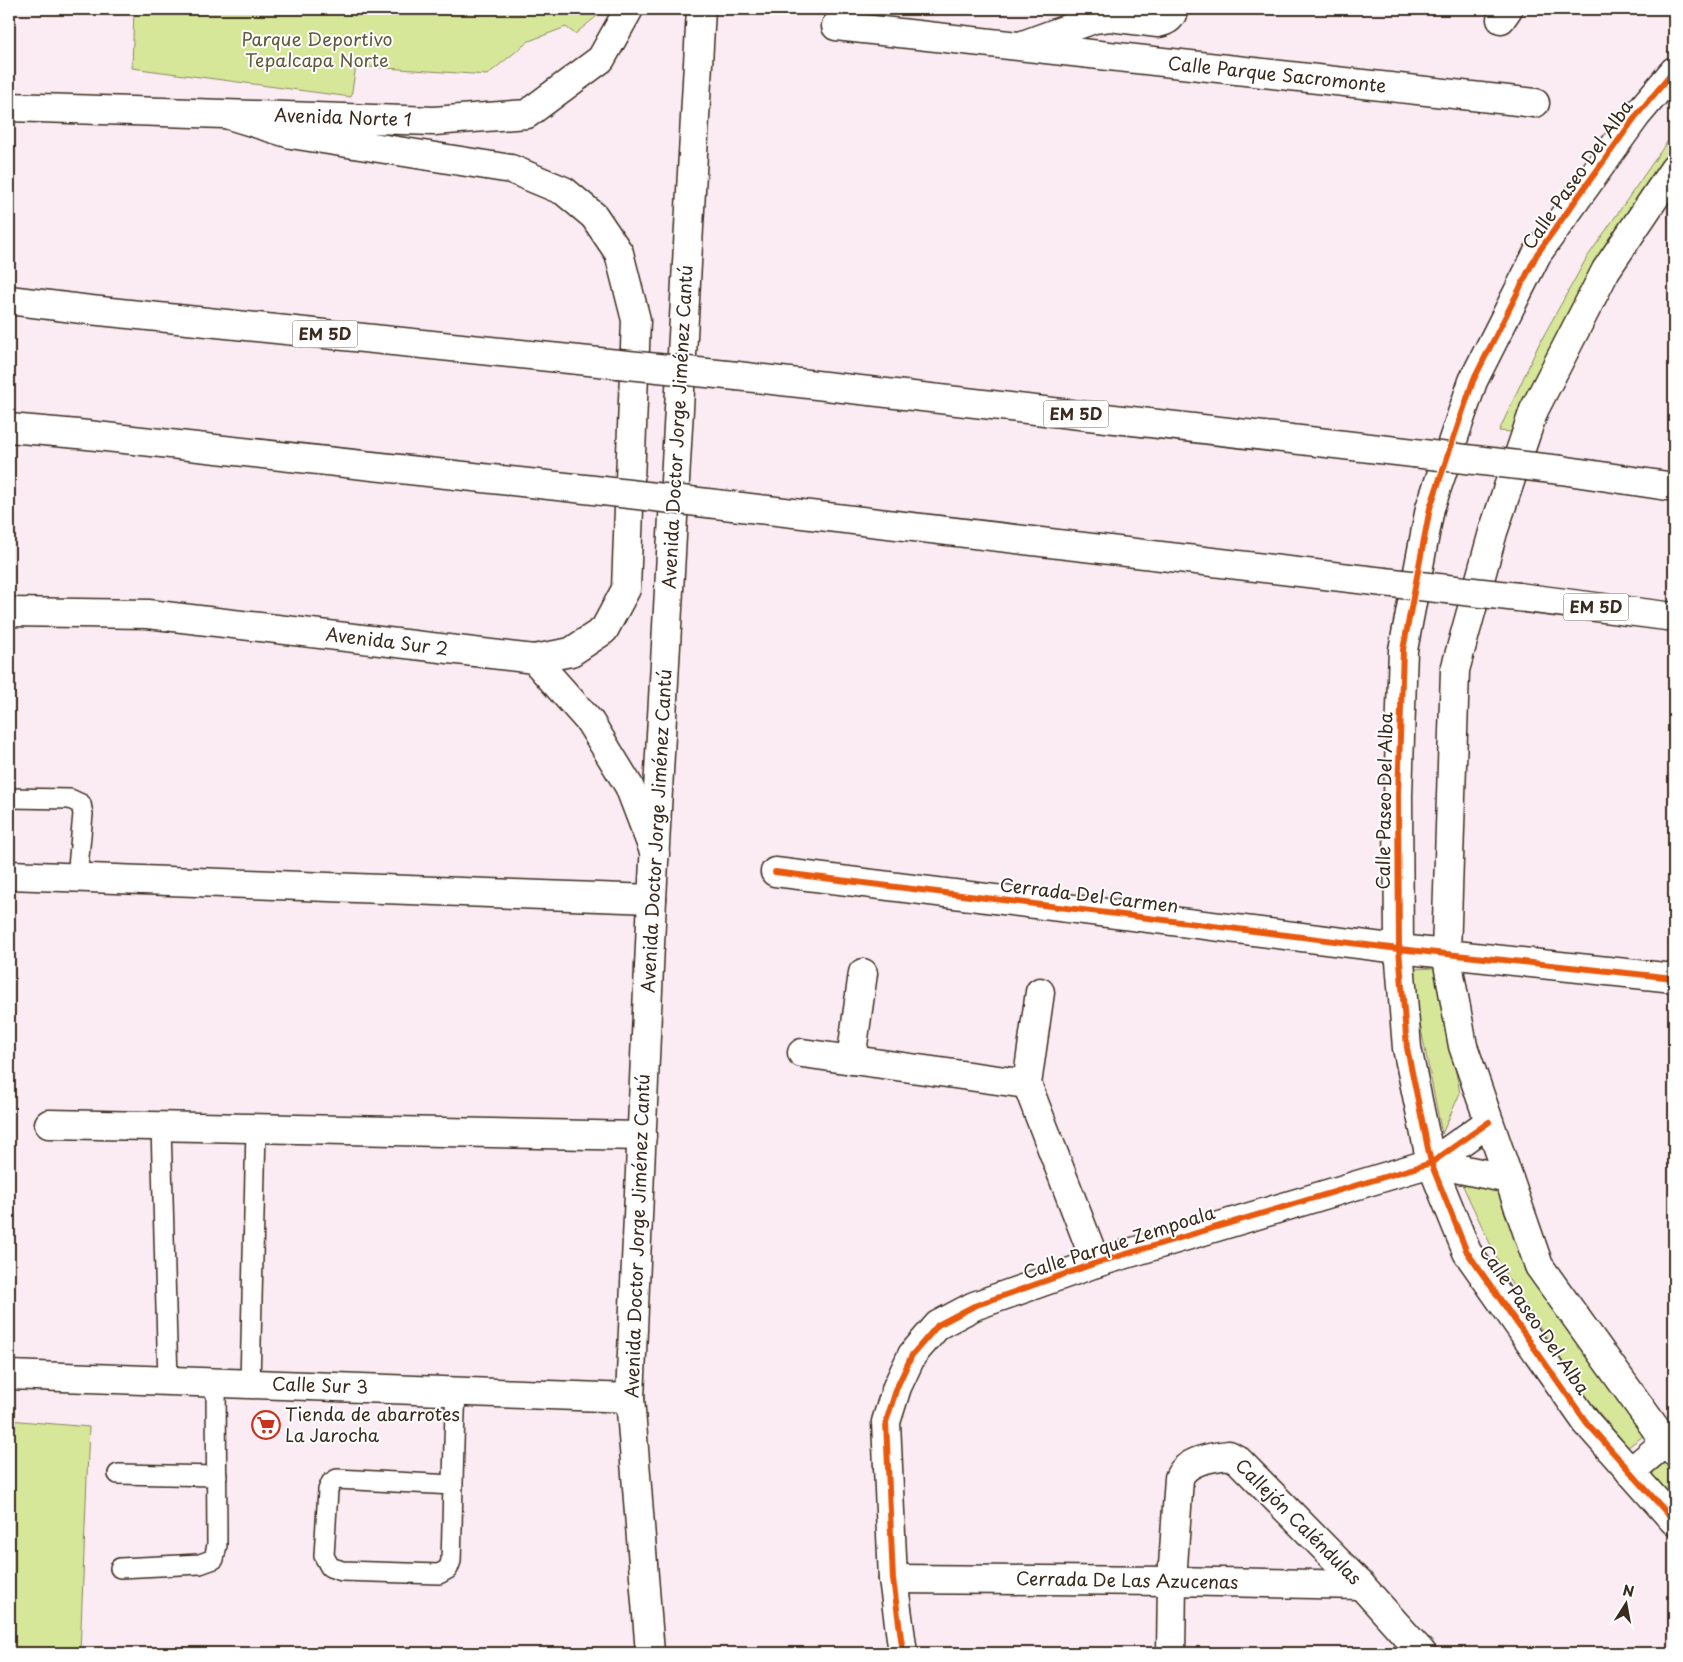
<svg xmlns="http://www.w3.org/2000/svg" width="1683" height="1662" viewBox="0 0 1683 1662" font-family="'Playpen Sans',sans-serif">
<rect width="100%" height="100%" fill="#fbecf4"/>
<filter id="ink" filterUnits="userSpaceOnUse"><feTurbulence type="fractalNoise" baseFrequency=".02" numOctaves="2"/><feDisplacementMap in="SourceGraphic" scale="10" xChannelSelector="R" yChannelSelector="G"/><feConvolveMatrix kernelMatrix="1 2 1 2 8 2 1 2 1" color-interpolation-filters="sRGB"/></filter>
<g filter="url(#ink)">
<g fill="#d7e79a" stroke="#89885c">
<path d="M 134,9 L 602,9 L 597,16 L 575,34 L 566,27 L 529,41 L 487,75 L 356,66 L 351,97 L 132,68 Z"/>
<path d="M 1674,132 L 1674,151 L 1594,262 L 1512,432 L 1499,431 L 1539,344 L 1586,259 Z"/>
<path d="M 1435,968 L 1460,1093 L 1442,1134 L 1409,969 Z"/>
<path d="M 1495,1182 L 1650,1431 L 1628,1447 L 1585,1396 L 1502,1269 L 1462,1184 Z"/>
<path d="M 9,1420 L 89,1427 L 80,1653 L 9,1653 Z"/>
<path d="M 1671,1457 L 1674,1460 L 1674,1501 L 1651,1475 Z"/>
</g>
<g fill="none" stroke-linecap="round" stroke-linejoin="round">
<defs>
<g id="service">
<path d="M 9,798 L 70,799 L 81,804 L 83,814 L 77,878"/>
<path d="M 161,1126 L 168,1381"/>
<path d="M 250,1384 L 256,1129"/>
<path d="M 118,1474 L 217,1476"/>
<path d="M 453,1485 L 337,1479 L 331,1483 L 328,1490 L 324,1556 L 330,1567 L 342,1571 L 439,1574 L 448,1569 L 451,1561 C 453,1505 453,1448 456,1392"/>
<path d="M 120,1568 L 200,1564 L 214,1559 L 217,1545 L 216,1383"/>
</g>
<g id="minor">
<path d="M 1501,19 L 1508,9"/>
<path d="M 836,26 L 1535,103"/>
<path d="M 1023,45 L 1094,19 L 1110,17 L 1158,23 C 1168,21 1171,18 1174,9"/>
<path d="M 9,612 L 148,614 L 534,659 L 590,722 L 629,786 L 655,854"/>
<path d="M 775,872 L 1399,949 L 1674,978"/>
<path d="M 9,875 L 652,899"/>
<path d="M 1040,992 L 1027,1084 L 1096,1263"/>
<path d="M 802,1053 L 1027,1084"/>
<path d="M 851,1060 L 863,973"/>
<path d="M 49,1124 L 642,1136"/>
<path d="M 1431,1163 L 1509,1179"/>
<path d="M 9,1375 L 630,1398"/>
<path d="M 1630,1472 L 1674,1435"/>
<path d="M 893,1579 L 1172,1581 L 1361,1585"/>
<path d="M 903,1653 L 893,1579 L 886,1422 L 897,1387 L 912,1355 L 938,1325 L 974,1306 L 1096,1263 L 1431,1163 L 1489,1122"/>
<path d="M 1171,1653 L 1172,1581 L 1179,1478 C 1186,1460 1212,1457 1229,1455 L 1238,1460 L 1361,1585 L 1422,1653"/>
</g>
<g id="tertiary">
<path d="M 1674,71 L 1636,116 L 1537,254 L 1473,381 L 1430,508 L 1403,650 L 1398,795 L 1399,949 L 1407,1048 L 1431,1163 L 1467,1252 L 1587,1423 L 1674,1521"/>
<path d="M 1674,169 L 1606,270 L 1534,410 L 1493,532 L 1455,670 L 1446,953 L 1463,1046 L 1539,1266 L 1666,1443 L 1674,1452"/>
</g>
<g id="secondary">
<path d="M 9,107 L 434,121 L 527,114 L 601,59 L 629,9"/>
<path d="M 229,115 L 291,134 L 511,169 L 564,191 L 594,216 L 619,253 L 636,320 L 626,589 L 604,630 L 571,652 L 534,659"/>
<path d="M 650,1653 L 630,1398 L 652,899 L 701,9"/>
</g>
<g id="motorway">
<path d="M 9,300 L 90,310 L 618,364"/>
<path d="M 737,376 L 1414,453"/>
<path d="M 9,428 L 78,434 L 603,491"/>
<path d="M 1561,470 L 1674,487"/>
<path d="M 733,506 L 1384,582"/>
<path d="M 1518,597 L 1674,617"/>
</g>
</defs>
<use href="#service" stroke="#3b2a1e" stroke-width="22"/>
<use href="#minor" stroke="#3b2a1e" stroke-width="31"/>
<use href="#tertiary" stroke="#3b2a1e" stroke-width="31"/>
<use href="#secondary" stroke="#3b2a1e" stroke-width="31"/>
<use href="#motorway" stroke="#3b2a1e" stroke-width="31"/>
<use href="#service" stroke="#fff" stroke-width="19"/>
<use href="#minor" stroke="#fff" stroke-width="28"/>
<use href="#tertiary" stroke="#fff" stroke-width="28"/>
<use href="#secondary" stroke="#fff" stroke-width="28"/>
<use href="#motorway" stroke="#fff" stroke-width="28"/>
<defs>
<g id="motorway-bridge">
<path d="M 618,364 L 737,376"/>
<path d="M 1414,453 L 1561,470"/>
<path d="M 603,491 L 733,506"/>
<path d="M 1384,582 L 1518,597"/>
</g>
</defs>
<use href="#motorway-bridge" stroke="#3b2a1e" stroke-width="31" stroke-linecap="butt"/>
<use href="#motorway-bridge" stroke="#fff" stroke-width="28"/>
<defs>
<g id="cycleway">
<path d="M 1674,71 L 1636,116 L 1537,254 L 1473,381 L 1430,508 L 1403,650 L 1398,795 L 1399,949 L 1407,1048 L 1431,1163 L 1467,1252 L 1587,1423 L 1674,1521"/>
<path d="M 775,872 L 1399,949 L 1674,978"/>
<path d="M 903,1653 L 893,1579 L 886,1422 L 897,1387 L 912,1355 L 938,1325 L 974,1306 L 1096,1263 L 1431,1163 L 1489,1122"/>
</g>
</defs>
<use href="#cycleway" stroke="#fff" stroke-width="9"/>
<use href="#cycleway" stroke="#e8590c" stroke-width="6"/>
</g>
</g>
<defs>
<symbol id="supermarket-ring" viewBox="-11 -11 22 22"><circle r="9.5" fill="#fff" stroke="#c8321e" stroke-width="1.5"/><path d="M-6-5.5h2.5l.6 2H6L4.5 2H-2.5L-4.4-4H-6ZM-1.5 3.2a1.3 1.3 0 1 0 .1 0ZM3 3.2a1.3 1.3 0 1 0 .1 0Z" fill="#c8321e"/></symbol>
</defs>
<g fill-rule="evenodd">
<use href="#supermarket-ring" x="250" y="1409" width="32" height="32"/>
</g>
<g text-anchor="middle" stroke-width="4" stroke-linejoin="round" paint-order="stroke">
<g fill="#fff" stroke="#766a62" stroke-width="1">
<rect x="292.5" y="320.5" width="65" height="27" rx="4"/>
<rect x="1043.5" y="400.5" width="65" height="27" rx="4"/>
<rect x="1563.5" y="593.5" width="65" height="27" rx="4"/>
</g>
<g font-size="16" font-weight="bold" fill="#3b2a1e">
<text x="325" y="340">EM 5D</text>
<text x="1076" y="420">EM 5D</text>
<text x="1596" y="613">EM 5D</text>
</g>
<g font-size="18" fill="#62593d" stroke="#fff">
<text x="317" y="46">Parque Deportivo<tspan x="317" dy="21">Tepalcapa Norte</tspan></text>
</g>
<g font-size="18" fill="#3b2a1e" stroke="#fff">
<text transform="translate(1277 75) rotate(6)" y="6">Calle Parque Sacromonte</text>
<text transform="translate(343 118) rotate(2)" y="6">Avenida Norte 1</text>
<text transform="translate(1578 175) rotate(-55)" y="6">Calle Paseo Del Alba</text>
<text transform="translate(678 427) rotate(-87)" y="6">Avenida Doctor Jorge Jiménez Cantú</text>
<text transform="translate(387 642) rotate(7)" y="6">Avenida Sur 2</text>
<text transform="translate(1385 801) rotate(-89)" y="6">Calle Paseo Del Alba</text>
<text transform="translate(657 831) rotate(-87)" y="6">Avenida Doctor Jorge Jiménez Cantú</text>
<text transform="translate(1089 896) rotate(7)" y="6">Cerrada Del Carmen</text>
<text transform="translate(638 1236) rotate(-88)" y="6">Avenida Doctor Jorge Jiménez Cantú</text>
<text transform="translate(1119 1243) rotate(-18)" y="6">Calle Parque Zempoala</text>
<text transform="translate(1534 1320) rotate(55)" y="6">Calle Paseo Del Alba</text>
<text transform="translate(320 1386) rotate(2)" y="6">Calle Sur 3</text>
<text transform="translate(1298 1522) rotate(45)" y="6">Callejón Caléndulas</text>
<text transform="translate(1127 1581) rotate(1)" y="6">Cerrada De Las Azucenas</text>
</g>
<g font-size="18" fill="#3b2a1e" stroke="#fff" text-anchor="start">
<text x="285" y="1421">Tienda de abarrotes<tspan x="285" dy="21">La Jarocha</tspan></text>
</g>
</g>
<rect width="1683" height="1662" fill="none" stroke="#fff" stroke-width="30"/>
<rect x="15" y="15" width="1653" height="1632" fill="none" stroke="#3b2a1e" stroke-width="2" filter="url(#ink)"/>
<g transform="translate(1626 1604) rotate(11)" stroke="#ffffff" stroke-width="4" paint-order="stroke">
<path d="M0-4L9 19L0 12L-9 19Z" fill="#3b2a1e"/>
<text y="-8" font-size="14" font-weight="bold" text-anchor="middle" fill="#3b2a1e">N</text>
</g>
</svg>
